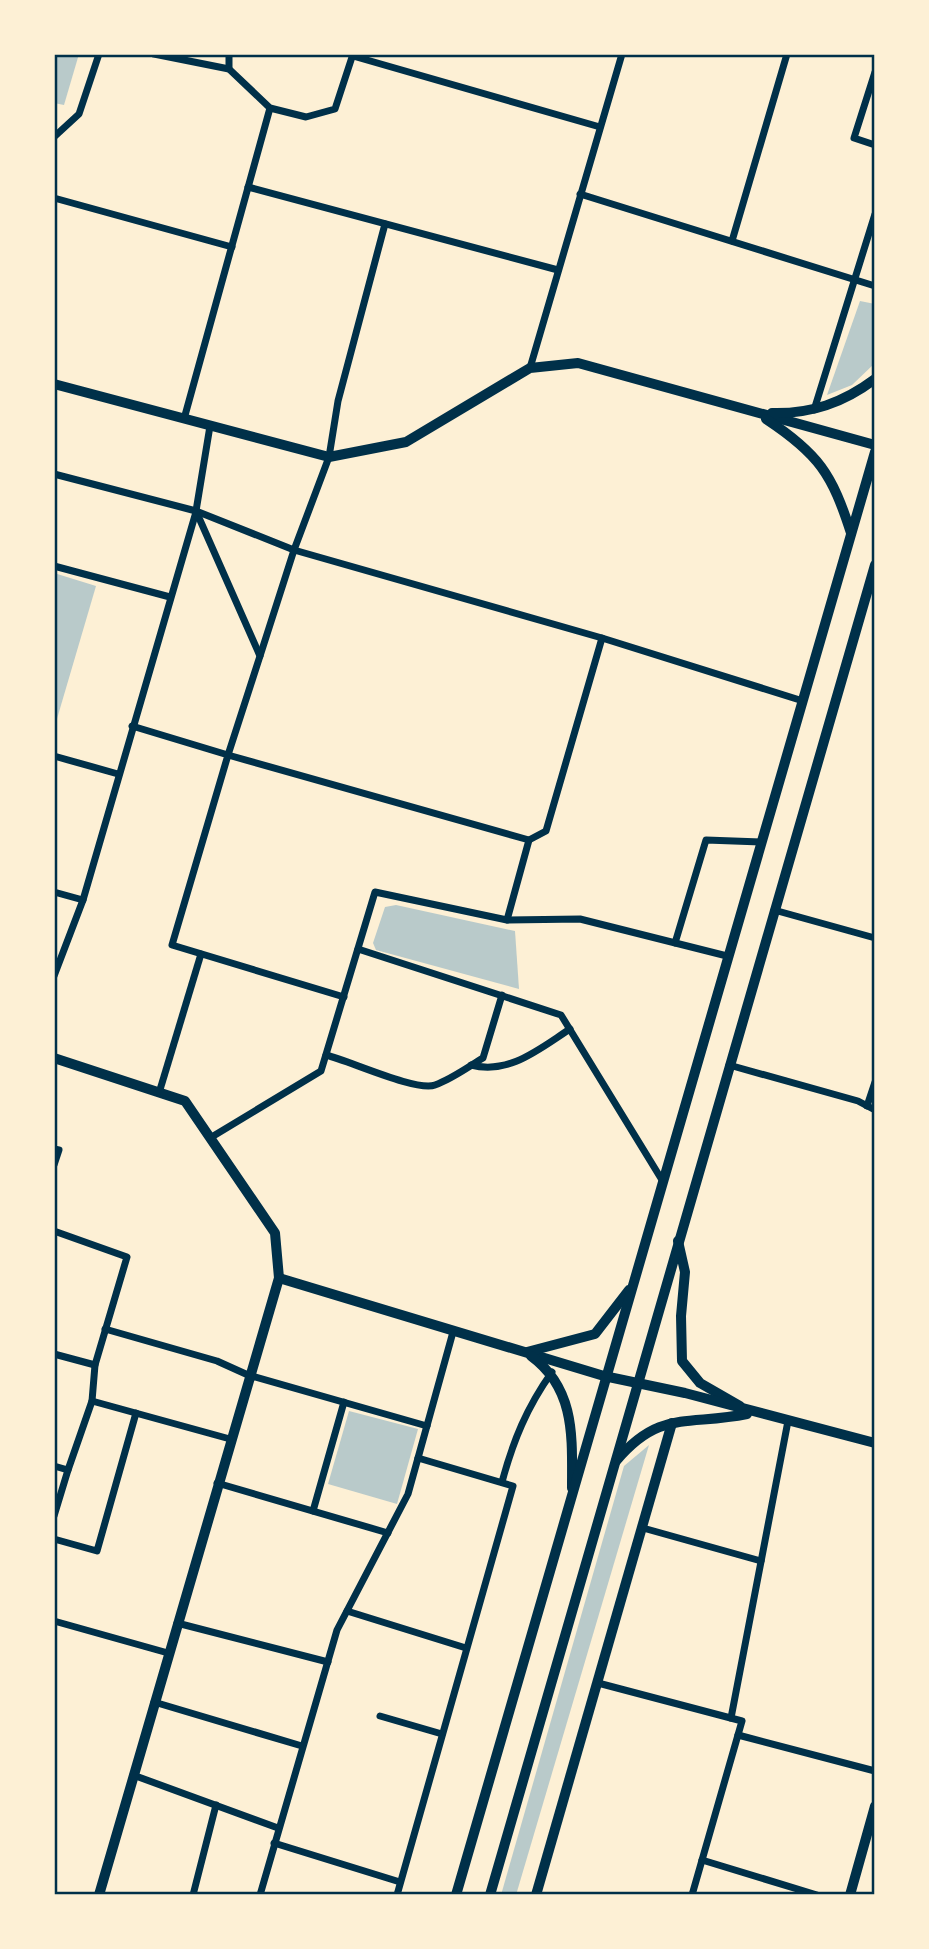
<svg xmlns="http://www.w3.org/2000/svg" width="929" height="1949" viewBox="0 0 929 1949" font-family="'IBM Plex Sans',sans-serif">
<rect width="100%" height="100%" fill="#fdf0d5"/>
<g fill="#b9caca">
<path d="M 54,54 L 79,54 L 64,105 L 54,103 Z"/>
<path d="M 860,301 L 875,304 L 875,363 L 852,385 L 827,395 Z"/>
<path d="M 54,573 L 96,586 L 54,729 Z"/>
<path d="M 396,905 L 515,931 L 519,989 L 376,950 L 373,943 L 385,907 Z"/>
<path d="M 349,1411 L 418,1429 L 397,1504 L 328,1484 Z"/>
<path d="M 649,1445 L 516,1895 L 501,1895 L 624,1466 Z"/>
</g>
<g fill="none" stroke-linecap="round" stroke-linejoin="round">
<g stroke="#003049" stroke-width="7">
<path d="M 154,54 L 229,69 L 270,108 L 306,117 L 335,109 L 353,54"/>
<path d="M 353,56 L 600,127"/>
<path d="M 229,69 L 229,54"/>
<path d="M 875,72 L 854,138 L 875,145"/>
<path d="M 54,137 L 79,114 L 99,54"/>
<path d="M 248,187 L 558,270"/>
<path d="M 580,194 L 875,286"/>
<path d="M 54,198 L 232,247"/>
<path d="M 732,241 L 787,54"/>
<path d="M 530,368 L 622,54"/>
<path d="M 814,410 L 875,214"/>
<path d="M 184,419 L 270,108"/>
<path d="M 210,426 L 196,511 L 260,656 L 228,755 L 529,840 L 507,920"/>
<path d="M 54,474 L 196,511 L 294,550 L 602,638 L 803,701"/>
<path d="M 54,566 L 170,597"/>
<path d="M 260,656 L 294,550 L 329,457 L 338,401 L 385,224"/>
<path d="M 132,726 L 228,755 L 172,945 L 344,997"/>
<path d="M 54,756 L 118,774"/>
<path d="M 529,840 L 546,831 L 602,638"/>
<path d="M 54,892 L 83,900"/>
<path d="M 774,910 L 875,938"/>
<path d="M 675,943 L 706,840 L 761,842"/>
<path d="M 358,949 L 561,1015 L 662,1180"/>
<path d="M 54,976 L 83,900 L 196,512"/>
<path d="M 326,1055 C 350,1061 417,1092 435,1085 C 452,1079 468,1067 483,1058 L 502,995"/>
<path d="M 471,1065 C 509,1075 539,1049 570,1029"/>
<path d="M 729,1065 L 858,1101 L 875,1110"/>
<path d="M 159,1093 L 201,954"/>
<path d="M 867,1106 L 875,1082"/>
<path d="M 210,1138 L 321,1071 L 375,892 L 507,920 L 580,919 L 727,956"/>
<path d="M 54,1149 L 59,1150 L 54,1165"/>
<path d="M 54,1231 L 127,1257 L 95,1365 L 92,1401"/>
<path d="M 105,1329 L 217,1361 L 248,1375 L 427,1426"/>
<path d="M 54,1354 L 95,1365"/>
<path d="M 54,1466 L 68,1470 L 92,1401 L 230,1439"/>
<path d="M 502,1482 C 513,1441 527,1407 552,1372"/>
<path d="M 217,1483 L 388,1533"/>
<path d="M 313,1511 L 344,1402"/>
<path d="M 54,1516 L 68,1470"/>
<path d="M 643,1528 L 761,1561"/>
<path d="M 54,1539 L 97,1551 L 136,1413"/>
<path d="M 347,1611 L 466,1648"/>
<path d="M 54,1621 L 168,1653"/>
<path d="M 177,1623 L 328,1662"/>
<path d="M 598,1683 L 742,1721 L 692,1895"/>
<path d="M 154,1702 L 302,1746"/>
<path d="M 380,1716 L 442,1734"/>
<path d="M 731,1718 L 788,1421"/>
<path d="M 738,1735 L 875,1771"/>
<path d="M 133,1775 L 278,1828"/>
<path d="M 274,1843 L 400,1882"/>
<path d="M 702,1860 L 817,1895"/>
<path d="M 193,1895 L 216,1805"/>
<path d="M 260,1895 L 337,1630 L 408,1494 L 453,1332"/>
<path d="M 397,1895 L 513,1486 L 418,1458"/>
</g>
<g stroke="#003049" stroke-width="10">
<path d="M 54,384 L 329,457 L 406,442 L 530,368 L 578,363 L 875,445"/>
<path d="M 772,413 C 811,414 843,403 875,379"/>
<path d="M 766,419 C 819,454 832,474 851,533"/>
<path d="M 54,1058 L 185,1101 L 275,1233 L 279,1278 L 99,1895"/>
<path d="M 678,1241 L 685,1272 L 681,1316 L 682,1361 L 700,1383 L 740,1406"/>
<path d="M 279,1278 L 604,1376 L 685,1393 L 875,1443"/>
<path d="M 527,1352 L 595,1334 L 629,1290"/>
<path d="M 531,1356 C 576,1389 572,1438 572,1488"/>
<path d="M 616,1461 C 660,1409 688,1426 747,1414"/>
<path d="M 536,1895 L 672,1423"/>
<path d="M 850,1895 L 875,1806"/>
</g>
<g stroke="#003049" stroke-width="10">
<path d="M 456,1895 L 875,452"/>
<path d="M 490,1895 L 875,565"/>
</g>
</g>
<rect width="929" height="1949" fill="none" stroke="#fdf0d5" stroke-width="112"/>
<rect x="56" y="56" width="817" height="1837" fill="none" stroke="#003049" stroke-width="2.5"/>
</svg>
